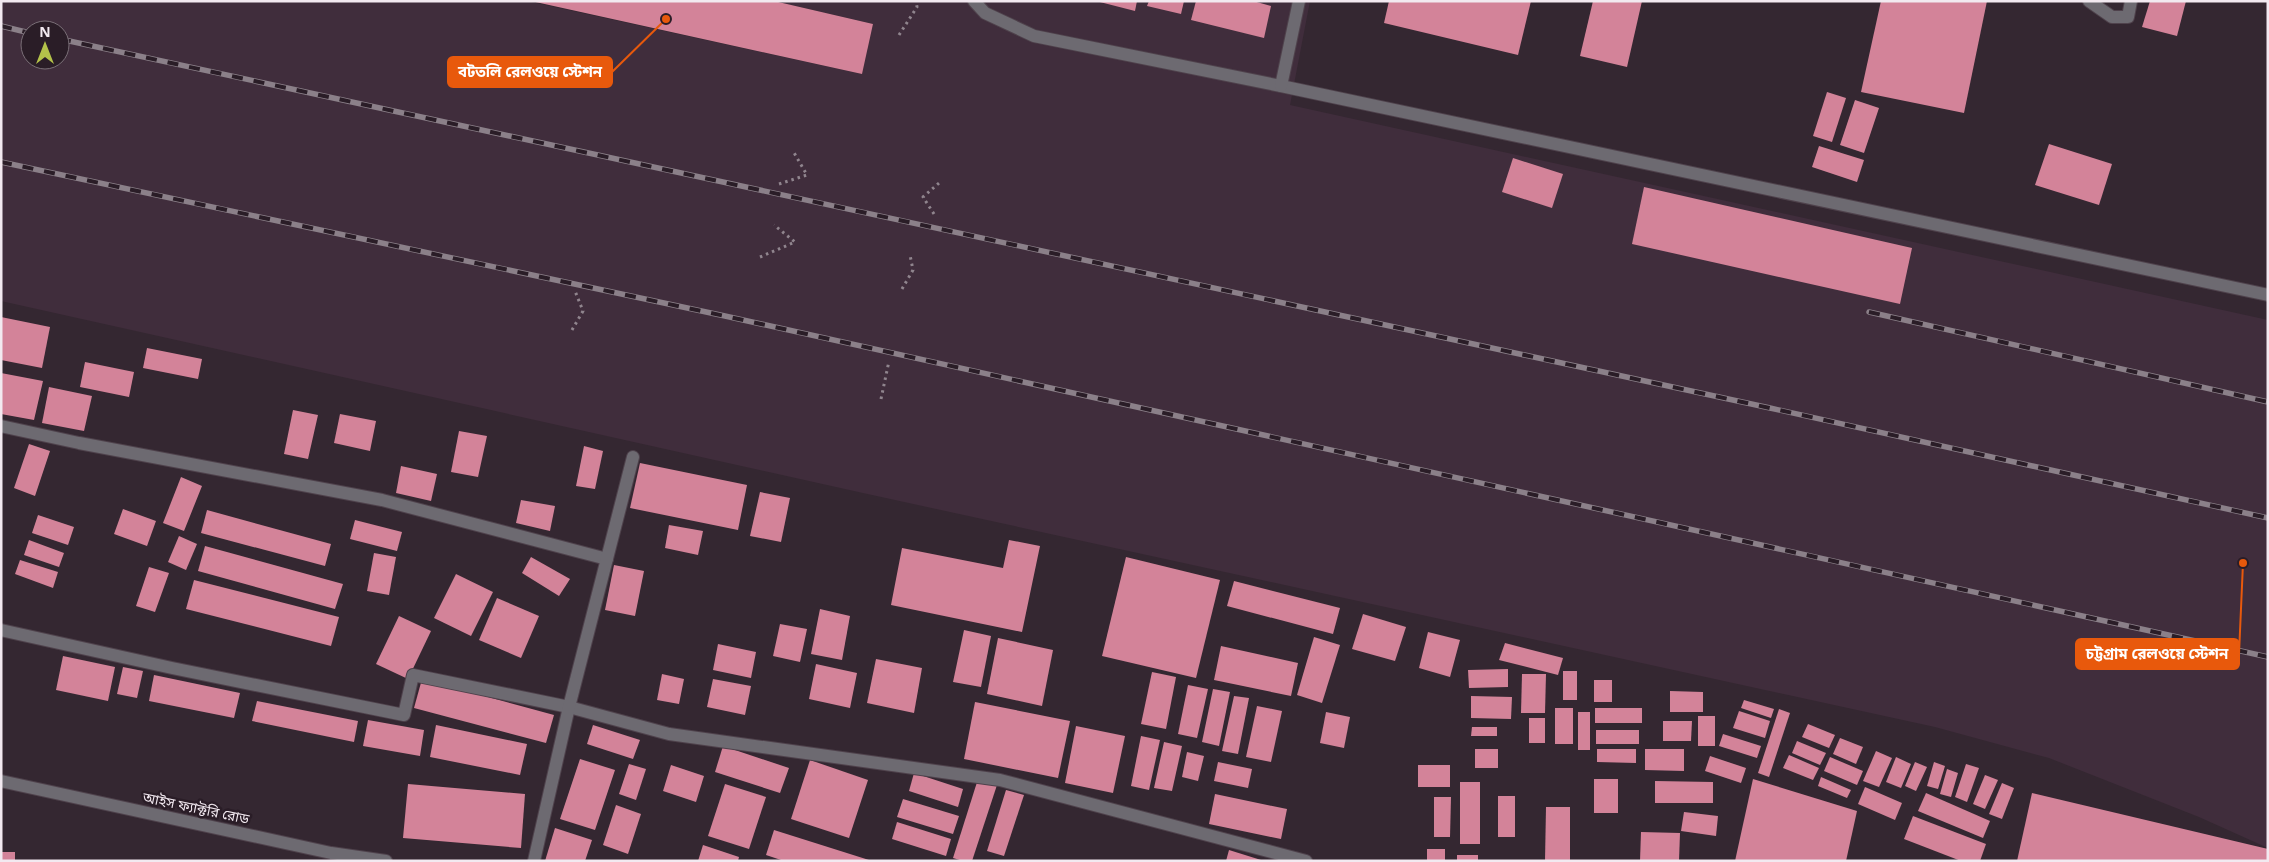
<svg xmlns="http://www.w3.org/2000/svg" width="2269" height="862" viewBox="0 0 2269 862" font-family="'Open Sans','Noto Sans Bengali',sans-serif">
<rect width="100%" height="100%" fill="#342731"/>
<path fill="#402d3c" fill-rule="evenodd" d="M 1,1 L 527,1 L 862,74 L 873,24 L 774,1 L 1310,1 L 1290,105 L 2268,320 L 2268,848 L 2199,817 L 2049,758 L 1935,727 L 863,493 L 1,301 ZM 30,30 L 60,30 L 60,60 L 30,60 Z"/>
<g fill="#d38399">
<path d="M 531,1 L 774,1 L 873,24 L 862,74 Z"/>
<path d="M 1096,1 L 1137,1 L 1135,11 Z"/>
<path d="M 1149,1 L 1184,1 L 1181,14 L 1147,6 Z"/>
<path d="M 1196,1 L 1253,1 L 1271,6 L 1264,38 L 1191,20 Z"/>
<path d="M 1389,1 L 1531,1 L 1518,55 L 1384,23 Z"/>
<path d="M 1593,1 L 1642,1 L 1627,67 L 1580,56 Z"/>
<path d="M 1881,1 L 1987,1 L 1964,113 L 1861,92 Z"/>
<path d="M 2150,1 L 2186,1 L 2177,36 L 2142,27 Z"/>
<path d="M 1827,92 L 1846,98 L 1832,142 L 1813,136 Z"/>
<path d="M 1855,100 L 1879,108 L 1864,153 L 1840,145 Z"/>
<path d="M 2049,144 L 2112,164 L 2099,205 L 2035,185 Z"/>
<path d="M 1819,146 L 1864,160 L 1857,182 L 1812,167 Z"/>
<path d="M 1513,158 L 1563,174 L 1552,208 L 1502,192 Z"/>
<path d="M 1644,187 L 1912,248 L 1900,304 L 1632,244 Z"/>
<path d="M 1,317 L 50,327 L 42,368 L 1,360 Z"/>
<path d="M 147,348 L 202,359 L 198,379 L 143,368 Z"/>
<path d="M 85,362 L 134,372 L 129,397 L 80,387 Z"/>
<path d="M 1,373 L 43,381 L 34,420 L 1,414 Z"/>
<path d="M 49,387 L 92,396 L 84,431 L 42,423 Z"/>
<path d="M 293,410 L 318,415 L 308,459 L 284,454 Z"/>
<path d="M 340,414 L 376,421 L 370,451 L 334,443 Z"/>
<path d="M 459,431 L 487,436 L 478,477 L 451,472 Z"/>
<path d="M 29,444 L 50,451 L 35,496 L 14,488 Z"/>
<path d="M 584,446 L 603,451 L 595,489 L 576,486 Z"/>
<path d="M 640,463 L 747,485 L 738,530 L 630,508 Z"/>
<path d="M 401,466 L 437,474 L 431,501 L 396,493 Z"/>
<path d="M 181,477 L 202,486 L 184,531 L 163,523 Z"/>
<path d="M 760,492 L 790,498 L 781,542 L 750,536 Z"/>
<path d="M 521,500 L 555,506 L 550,531 L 516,523 Z"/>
<path d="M 123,509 L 156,521 L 147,546 L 114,534 Z"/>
<path d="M 207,510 L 331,544 L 325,566 L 201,533 Z"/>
<path d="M 38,515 L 74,527 L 68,545 L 32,533 Z"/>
<path d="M 355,520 L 402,532 L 397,551 L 350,539 Z"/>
<path d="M 669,525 L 703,531 L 698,555 L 665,548 Z"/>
<path d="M 179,536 L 197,544 L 186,570 L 168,562 Z"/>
<path d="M 29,540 L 64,553 L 59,567 L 24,555 Z"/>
<path d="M 1009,540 L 1040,546 L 1022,632 L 891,605 L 902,548 L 1003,568 Z"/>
<path d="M 205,546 L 343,584 L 335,609 L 198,571 Z"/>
<path d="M 374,553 L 396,557 L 389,595 L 367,591 Z"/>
<path d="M 531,557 L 570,579 L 559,596 L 522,573 Z"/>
<path d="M 1126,557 L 1220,580 L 1196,678 L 1102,656 Z"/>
<path d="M 20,560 L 58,572 L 53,588 L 15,574 Z"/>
<path d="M 614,565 L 644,571 L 635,616 L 605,610 Z"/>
<path d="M 149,567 L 169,573 L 155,612 L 136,606 Z"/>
<path d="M 456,574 L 493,592 L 471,636 L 434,618 Z"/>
<path d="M 194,580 L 339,617 L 331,646 L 186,609 Z"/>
<path d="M 1234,581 L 1340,608 L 1333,634 L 1227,606 Z"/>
<path d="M 497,598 L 539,616 L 521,658 L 479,640 Z"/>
<path d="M 820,609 L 850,616 L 842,660 L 811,654 Z"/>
<path d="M 1363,614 L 1406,627 L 1395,661 L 1352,649 Z"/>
<path d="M 399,616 L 431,631 L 408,679 L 376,664 Z"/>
<path d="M 780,624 L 807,629 L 800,662 L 773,656 Z"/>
<path d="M 964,630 L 991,636 L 981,687 L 953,682 Z"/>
<path d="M 1428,632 L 1460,640 L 1450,677 L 1419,668 Z"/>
<path d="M 1314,637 L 1340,645 L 1322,703 L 1297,695 Z"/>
<path d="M 998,638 L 1053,650 L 1042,706 L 987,694 Z"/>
<path d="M 1505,643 L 1563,658 L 1558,675 L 1499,660 Z"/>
<path d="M 718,644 L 756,652 L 751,678 L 713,670 Z"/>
<path d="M 1221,646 L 1298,663 L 1291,696 L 1214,680 Z"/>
<path d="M 63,656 L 115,667 L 108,701 L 56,690 Z"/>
<path d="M 876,659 L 922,668 L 914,713 L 867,703 Z"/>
<path d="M 816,664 L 857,673 L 850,708 L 809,699 Z"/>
<path d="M 123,667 L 143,671 L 137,698 L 117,694 Z"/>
<path d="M 1508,669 L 1508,687 L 1469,688 L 1468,670 Z"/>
<rect x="1563" y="671" width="14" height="29"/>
<path d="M 1152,672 L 1176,677 L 1166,729 L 1141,724 Z"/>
<path d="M 662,674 L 684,679 L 679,704 L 657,700 Z"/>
<path d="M 1522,674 L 1546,674 L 1545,713 L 1521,713 Z"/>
<path d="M 154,675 L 240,693 L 234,718 L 149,701 Z"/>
<path d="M 422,679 L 554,715 L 546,743 L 414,708 Z"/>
<path d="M 713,679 L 751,686 L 745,715 L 707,707 Z"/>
<rect x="1594" y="680" width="18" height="22"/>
<path d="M 1188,685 L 1208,689 L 1197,738 L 1178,734 Z"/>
<path d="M 1213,689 L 1230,692 L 1219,746 L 1202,742 Z"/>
<path d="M 1670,691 L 1703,692 L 1703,712 L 1670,712 Z"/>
<path d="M 1234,696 L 1249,698 L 1238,754 L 1222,751 Z"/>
<path d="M 1471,696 L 1512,697 L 1511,719 L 1471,718 Z"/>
<path d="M 1744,700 L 1774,709 L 1771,718 L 1741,708 Z"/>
<path d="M 257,701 L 358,721 L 354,742 L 252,721 Z"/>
<path d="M 975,702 L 1070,721 L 1058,778 L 964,759 Z"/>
<path d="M 1257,706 L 1282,711 L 1271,762 L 1246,757 Z"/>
<rect x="1555" y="708" width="18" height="36"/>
<rect x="1595" y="708" width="47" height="15"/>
<path d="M 1779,709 L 1790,713 L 1769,777 L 1758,773 Z"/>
<path d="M 1739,711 L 1770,721 L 1765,738 L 1733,728 Z"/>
<path d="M 1326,712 L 1350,717 L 1344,748 L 1320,743 Z"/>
<rect x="1578" y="712" width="12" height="38"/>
<rect x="1698" y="716" width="17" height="30"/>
<rect x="1529" y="718" width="16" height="25"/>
<path d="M 368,720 L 424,730 L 420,756 L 363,746 Z"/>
<path d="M 1663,721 L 1692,721 L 1691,741 L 1663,741 Z"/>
<path d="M 1808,724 L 1835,735 L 1829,748 L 1802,737 Z"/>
<path d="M 436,725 L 527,744 L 520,775 L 430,757 Z"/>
<path d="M 593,725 L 640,740 L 633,759 L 587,744 Z"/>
<path d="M 1076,726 L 1125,736 L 1113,793 L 1065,783 Z"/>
<path d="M 1472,727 L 1497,727 L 1497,736 L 1471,736 Z"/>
<rect x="1596" y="730" width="43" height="14"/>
<path d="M 1723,734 L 1761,746 L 1757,758 L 1719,746 Z"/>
<path d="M 1141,736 L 1160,740 L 1149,790 L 1131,786 Z"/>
<path d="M 1840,738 L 1863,747 L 1856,764 L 1833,754 Z"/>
<path d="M 1797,741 L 1826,753 L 1820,765 L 1792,753 Z"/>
<path d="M 1164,742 L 1182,746 L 1172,791 L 1154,788 Z"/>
<path d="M 723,746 L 789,768 L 780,793 L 715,772 Z"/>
<rect x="1475" y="749" width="23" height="19"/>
<path d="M 1597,749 L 1636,749 L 1636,763 L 1597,762 Z"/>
<path d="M 1645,749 L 1684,749 L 1684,771 L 1645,770 Z"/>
<path d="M 1876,751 L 1892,758 L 1879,787 L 1863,781 Z"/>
<path d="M 1187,752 L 1204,756 L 1198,781 L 1182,777 Z"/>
<path d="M 1789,755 L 1819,768 L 1813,780 L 1783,768 Z"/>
<path d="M 1710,756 L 1746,768 L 1741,783 L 1705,771 Z"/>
<path d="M 1830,757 L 1863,771 L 1857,785 L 1824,771 Z"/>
<path d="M 1896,757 L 1911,764 L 1901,788 L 1886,782 Z"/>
<path d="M 580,759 L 615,770 L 595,830 L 560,819 Z"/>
<path d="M 810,760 L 868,780 L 849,838 L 791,819 Z"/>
<path d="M 1218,762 L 1252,769 L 1248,788 L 1214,781 Z"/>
<path d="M 1915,762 L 1927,767 L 1916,791 L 1905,786 Z"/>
<path d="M 1934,762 L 1945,766 L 1938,789 L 1927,786 Z"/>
<path d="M 629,764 L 646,769 L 636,800 L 619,794 Z"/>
<path d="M 1966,764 L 1979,768 L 1967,802 L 1955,797 Z"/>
<path d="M 671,765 L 704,776 L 696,802 L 663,791 Z"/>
<rect x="1418" y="765" width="32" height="22"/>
<path d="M 1947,769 L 1958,773 L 1951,797 L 1940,794 Z"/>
<path d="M 914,773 L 963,789 L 958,807 L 909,791 Z"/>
<path d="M 1985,775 L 1998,780 L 1985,809 L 1973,804 Z"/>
<path d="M 1821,777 L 1851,790 L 1847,798 L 1818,786 Z"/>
<path d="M 978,779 L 997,785 L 972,861 L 963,861 L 953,858 Z"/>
<rect x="1594" y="779" width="24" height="34"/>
<path d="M 1753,779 L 1857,811 L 1846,861 L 1735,861 Z"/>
<path d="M 1655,781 L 1713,782 L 1713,803 L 1655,803 Z"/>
<rect x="1460" y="782" width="20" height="62"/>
<path d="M 2002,783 L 2014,788 L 2002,819 L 1989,814 Z"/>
<path d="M 408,784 L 525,794 L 521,848 L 403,838 Z"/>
<path d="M 725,784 L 766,797 L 749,849 L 708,836 Z"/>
<path d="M 1865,787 L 1902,803 L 1895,820 L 1858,804 Z"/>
<path d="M 1006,790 L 1024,795 L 1004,856 L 987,851 Z"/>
<path d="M 1926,793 L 1990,821 L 1983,838 L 1918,811 Z"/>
<path d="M 2032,793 L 2268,849 L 2268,861 L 2017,861 Z"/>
<path d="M 1215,794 L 1287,809 L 1281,839 L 1209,824 Z"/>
<rect x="1498" y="796" width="17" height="41"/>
<path d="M 1434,797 L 1451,797 L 1450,837 L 1434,837 Z"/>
<path d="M 903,799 L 959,816 L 953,834 L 897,817 Z"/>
<path d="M 616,805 L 641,814 L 628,854 L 603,845 Z"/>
<path d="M 1546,807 L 1570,807 L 1570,861 L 1545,861 Z"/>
<path d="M 1684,812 L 1718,816 L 1716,836 L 1681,831 Z"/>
<path d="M 1913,816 L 1986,844 L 1980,861 L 1961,861 L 1904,839 Z"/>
<path d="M 897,822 L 951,839 L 946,856 L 892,839 Z"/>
<path d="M 555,828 L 592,840 L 585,861 L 545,861 Z"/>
<path d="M 774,830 L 869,860 L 869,861 L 784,861 L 766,855 Z"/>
<path d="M 1641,832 L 1680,833 L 1679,861 L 1640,861 Z"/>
<path d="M 703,845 L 739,857 L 738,861 L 698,861 Z"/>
<rect x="1427" y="849" width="18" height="12"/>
<path d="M 1229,850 L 1261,860 L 1260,861 L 1226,861 Z"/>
<rect x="1" y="852" width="14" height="9"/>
<rect x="1457" y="855" width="21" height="6"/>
</g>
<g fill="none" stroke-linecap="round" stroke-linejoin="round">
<defs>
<path id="service" d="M 2089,1 L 2112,17 L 2128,17 L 2131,1"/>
<g id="minor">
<path d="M 974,1 L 985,13 L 1034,36 L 1281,86 L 2268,295"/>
<path d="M 1281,86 L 1299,1"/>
<path d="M 1,426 L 79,443 L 382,500 L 607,559"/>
<path d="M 1,630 L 172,668 L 404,715 L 413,675 L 569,707 L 669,734 L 1000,780 L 1306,861"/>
<path d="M 534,861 L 569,707 L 633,457"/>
</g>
<path id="tertiary" d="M 1,781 L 331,853 L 386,861"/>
</defs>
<use href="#service" stroke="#4f424c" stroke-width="14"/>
<use href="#minor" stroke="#4f424c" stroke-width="14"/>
<use href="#tertiary" stroke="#4f424c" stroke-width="14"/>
<g stroke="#90858e" stroke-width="3" stroke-dasharray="2.5 4" stroke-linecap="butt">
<path d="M 899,35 L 917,7 L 916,1"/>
<path d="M 779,184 L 807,175 L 793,151"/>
<path d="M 934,214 L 923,197 L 939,183"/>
<path d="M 760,257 L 795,242 L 774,225"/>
<path d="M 902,289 L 913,270 L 910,255"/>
<path d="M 572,330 L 583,311 L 575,291"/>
<path d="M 881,399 L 889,361"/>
</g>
<use href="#service" stroke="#6d6a71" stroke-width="12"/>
<use href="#minor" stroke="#6d6a71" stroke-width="12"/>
<use href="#tertiary" stroke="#6d6a71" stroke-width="12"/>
<defs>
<g id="rail">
<path d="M 1,26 L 30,33"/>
<path d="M 60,39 L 1770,408 L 2268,518"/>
<path d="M 1,162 L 725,316 L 2268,657"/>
<path d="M 1869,312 L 2268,402"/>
</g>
</defs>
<use href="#rail" stroke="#8b8089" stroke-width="5.5"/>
<use href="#rail" stroke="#2a1d27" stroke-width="4" stroke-dasharray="11" stroke-linecap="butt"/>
</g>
<g text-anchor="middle" stroke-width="5" stroke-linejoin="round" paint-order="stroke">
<g font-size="14" fill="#f2e9f0" stroke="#2a1d27">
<text transform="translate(196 808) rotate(12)" y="5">আইস ফ্যাক্টরি রোড</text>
</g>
</g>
<path fill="none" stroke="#e8590c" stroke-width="2" d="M666 19L612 72M2243 563L2239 654"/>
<g fill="#e8590c" stroke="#2a1d27" stroke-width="2">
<circle cx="666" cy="19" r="5"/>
<circle cx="2243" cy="563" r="5"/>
</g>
<g fill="#e8590c" stroke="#e8590c" stroke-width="2">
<rect x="448" y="57" width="164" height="30" rx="5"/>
<rect x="2076" y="639" width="163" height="30" rx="5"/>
</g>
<g font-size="15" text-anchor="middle" font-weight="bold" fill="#fff">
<text x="530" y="77">বটতলি রেলওয়ে স্টেশন</text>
<text x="2157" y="659">চট্টগ্রাম রেলওয়ে স্টেশন</text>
</g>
<rect width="2269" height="862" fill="none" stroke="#f2e9f0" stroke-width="5"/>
<g transform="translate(45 45)"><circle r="24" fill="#2a1d27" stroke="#7a6f77"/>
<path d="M0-4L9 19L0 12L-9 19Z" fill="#b4c24a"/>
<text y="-8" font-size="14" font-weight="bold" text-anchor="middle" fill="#f2e9f0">N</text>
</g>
</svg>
